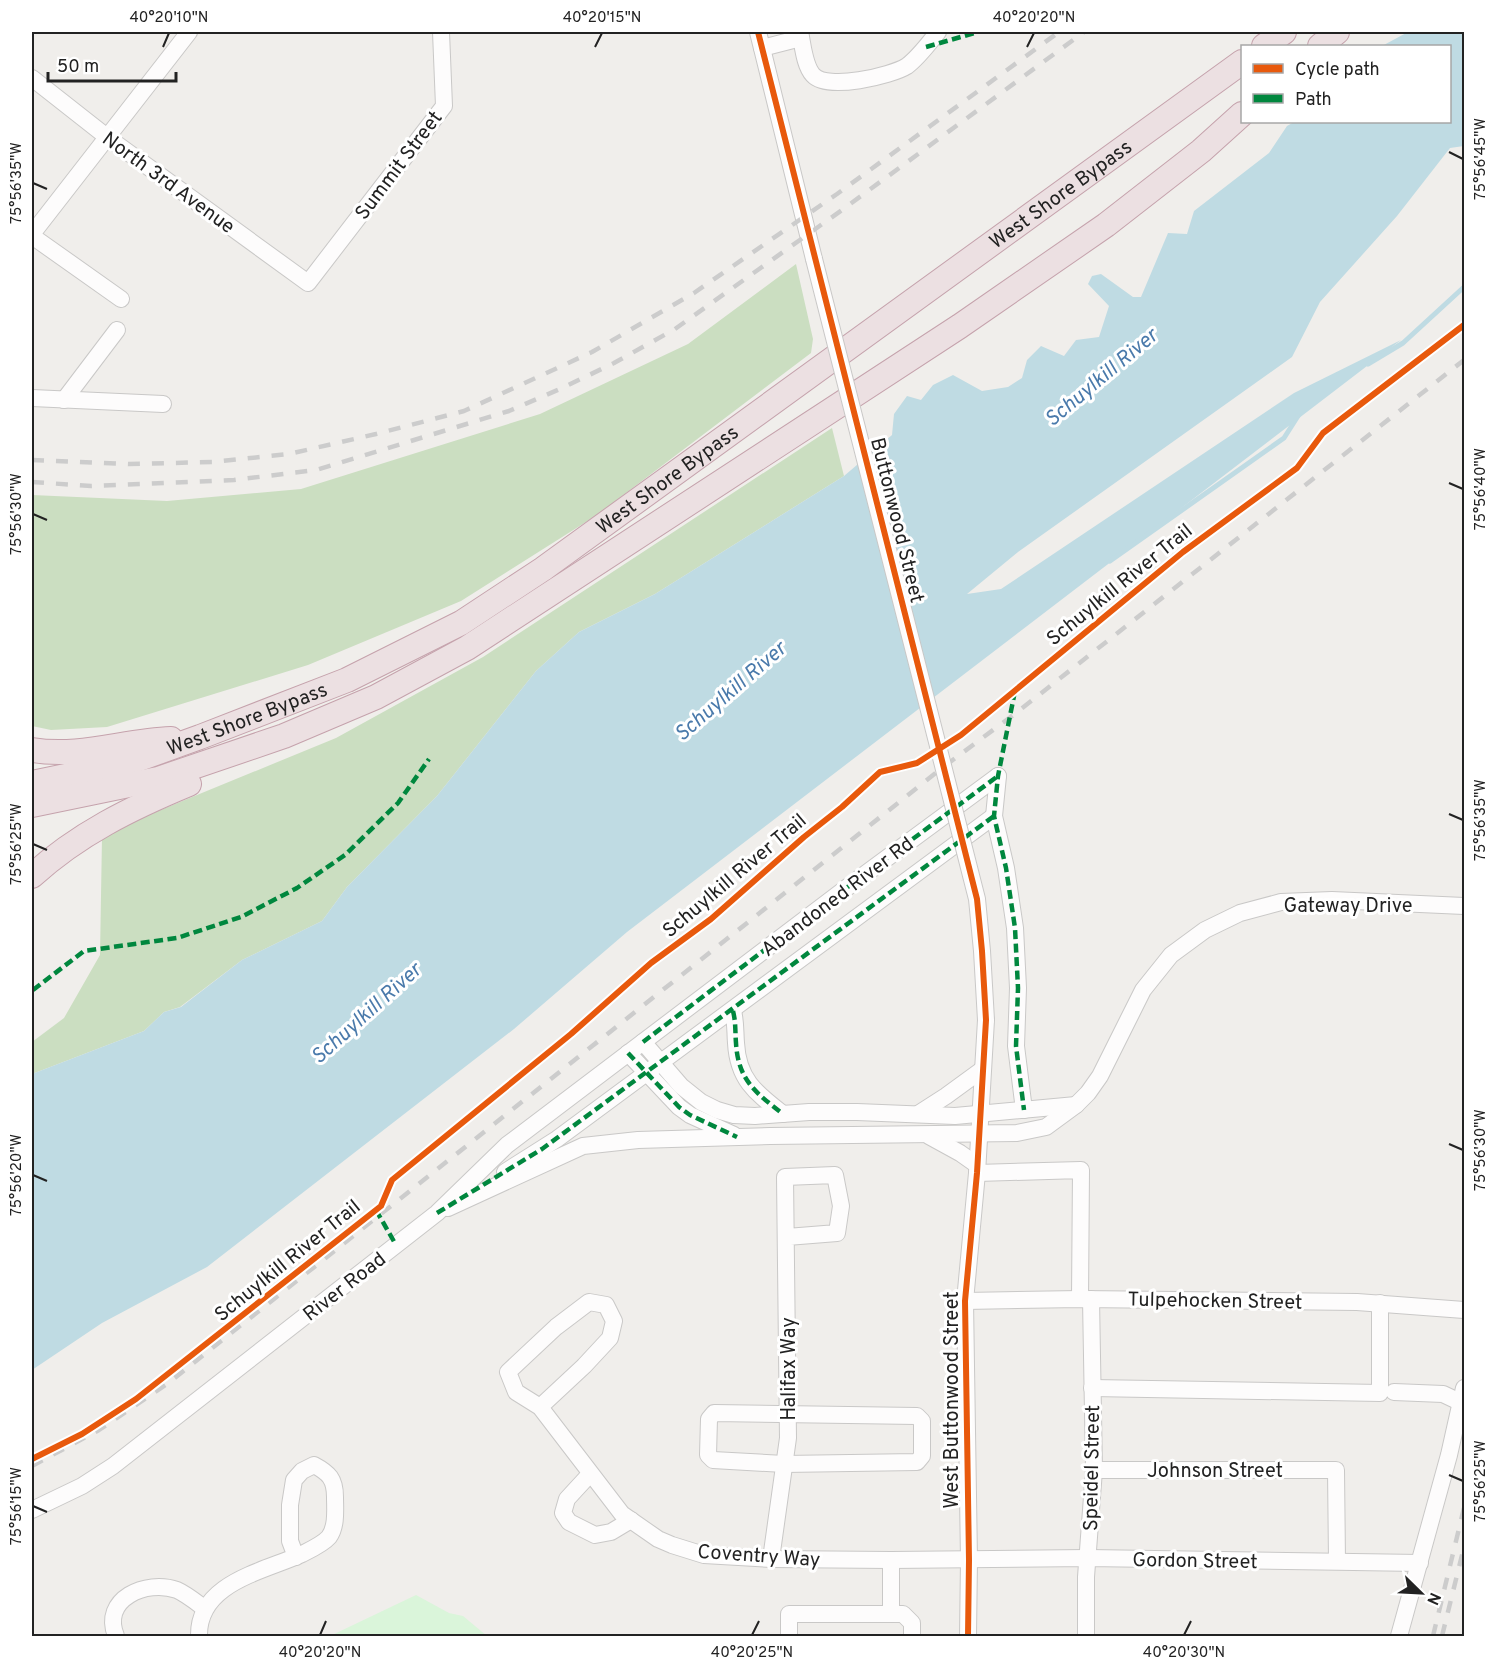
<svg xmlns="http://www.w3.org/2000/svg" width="1496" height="1668" viewBox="0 0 1496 1668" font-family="Overpass,sans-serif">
<rect width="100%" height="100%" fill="#f0eeeb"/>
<g fill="#cbdec1">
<path d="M 796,264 L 813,339 L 811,353 L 597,515 L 461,601 L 308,665 L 107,727 L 51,730 L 32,726 L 32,495 L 167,501 L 301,489 L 540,414 L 688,344 Z"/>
<path d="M 832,428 L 844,476 L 655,594 L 579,632 L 536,671 L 437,796 L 347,887 L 322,921 L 242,960 L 180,1007 L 164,1012 L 144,1031 L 32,1074 L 32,1042 L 64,1018 L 100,955 L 102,837 L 141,818 L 336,738 L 483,657 Z"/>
</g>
<path fill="#daf5da" d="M 416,1595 L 449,1613 L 463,1616 L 487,1636 L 330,1636 Z"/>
<path fill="#bfdbe3" d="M 1408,32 L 1464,32 L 1464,146 L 1450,148 L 1397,216 L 1320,302 L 1292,357 L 1018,552 L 967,594 L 1001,589 L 1294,393 L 1401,340 L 627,932 L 514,1029 L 207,1267 L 102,1323 L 32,1370 L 32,1074 L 144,1031 L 164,1012 L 181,1007 L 242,960 L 322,921 L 347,887 L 437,796 L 536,671 L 579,632 L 655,594 L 844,476 L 892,435 L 894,414 L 907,396 L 921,400 L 933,385 L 953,375 L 982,391 L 1008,387 L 1022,378 L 1027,360 L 1041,346 L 1064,356 L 1076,340 L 1099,337 L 1109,306 L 1088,284 L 1092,276 L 1101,274 L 1133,297 L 1141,297 L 1168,233 L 1187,234 L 1194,211 L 1269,153 L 1287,126 L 1294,122 L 1450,122 L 1450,46 L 1382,46 Z"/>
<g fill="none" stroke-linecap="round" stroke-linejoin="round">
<g stroke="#bfdbe3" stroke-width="5">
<path d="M 1368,364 L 1403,343 L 1464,287"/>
<path d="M 1110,561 L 1284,438 L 1298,416"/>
</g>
<defs>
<g id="minor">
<path d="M 758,32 L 814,259"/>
<path d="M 800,32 C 803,45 804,65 813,75 C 827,91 891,76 907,66 C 919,57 929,43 938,32"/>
<path d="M 762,48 L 801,38"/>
<path d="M 32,78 L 107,137 L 308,283 L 444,106 L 441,32"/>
<path d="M 32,234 L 189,32"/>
<path d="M 32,236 L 121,299"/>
<path d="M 32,398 L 163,404"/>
<path d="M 64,400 L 117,330"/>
<path d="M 998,776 L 994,816 L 1006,868 L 1015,928 L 1018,988 L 1016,1046 L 1024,1110"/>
<path d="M 733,1011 C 736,1023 735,1031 736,1043 C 738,1080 756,1093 783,1114"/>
<path d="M 643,1042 L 681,1086 L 701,1102 L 717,1110 L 734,1115 L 755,1116 L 809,1112 L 857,1112 L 955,1116 L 1076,1105"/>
<path d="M 628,1053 L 679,1107 L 690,1115 L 734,1135"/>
<path d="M 918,1114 L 946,1096 L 983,1069"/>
<path d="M 929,1136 L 960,1153 L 977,1165"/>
<path d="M 505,1172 L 557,1139 L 994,816"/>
<path d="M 977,1173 L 1081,1170 L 1080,1299"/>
<path d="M 448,1208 L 583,1146 L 638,1140 L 770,1136 L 1017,1133 L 1046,1127 L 1076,1105 L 1088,1093 L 1100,1076 L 1143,990 L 1171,955 L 1205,930 L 1240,913 L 1281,902 L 1332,900 L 1464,906"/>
<path d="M 965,1301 L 1080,1299 L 1357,1302 L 1464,1310"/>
<path d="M 1092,1388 L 1380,1393 L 1380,1303"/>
<path d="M 1394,1392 L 1443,1394 L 1462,1403"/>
<path d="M 540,1407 L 584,1366 L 610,1338 L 614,1321 L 606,1305 L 589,1302 L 556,1327 L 508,1372 L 516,1392 L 540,1407 L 622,1514 L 658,1539 L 672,1545 L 704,1555 L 771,1559 L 891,1560 L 1088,1558 L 1420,1563"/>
<path d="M 714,1413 L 917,1416 L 922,1421 L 922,1456 L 917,1462 L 784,1464 L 713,1460 L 708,1455 L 709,1419 Z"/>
<path d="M 1094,1470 L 1336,1470 L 1337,1561"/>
<path d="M 590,1474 L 567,1499 L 563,1513 L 569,1522 L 595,1535 L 611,1532 L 631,1520"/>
<path d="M 32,1510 L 82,1486 L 113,1466 L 437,1213 L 507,1145 L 845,889 L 998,776"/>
<path d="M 771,1559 L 788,1438 L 785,1177 L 835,1175 L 841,1206 L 837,1233 L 787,1237"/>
<path d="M 891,1614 L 903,1614 L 912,1623 L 912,1636"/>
<path d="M 116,1636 C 101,1599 146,1579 177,1590 C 186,1594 196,1602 204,1608"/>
<path d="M 199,1636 C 198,1583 262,1572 302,1554 C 310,1550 323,1544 329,1537 C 337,1526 335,1509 335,1497 C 335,1479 329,1473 314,1465 L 302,1471 L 294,1480 L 290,1505 L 290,1541 L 296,1557"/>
<path d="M 789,1636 L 789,1614 L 891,1614 L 891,1560"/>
<path d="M 968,1636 L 969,1560 L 965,1301 L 977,1173 L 986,1020"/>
<path d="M 1086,1636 L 1086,1577 L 1094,1470 L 1091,1299"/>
<path d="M 1399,1636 L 1449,1455 L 1464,1388"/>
</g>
<g id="highway">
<path d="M 1264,46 L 1284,32"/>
<path d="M 1320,46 L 1337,32"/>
<path d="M 32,750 C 80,758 123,741 171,739"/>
<path id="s1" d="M 32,783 L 128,763 L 200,737 L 347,680 L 461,623 L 543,569 L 1242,62"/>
<path d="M 32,805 L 158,779 L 284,736 L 376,697 L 467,648 L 960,326 L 1106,225 L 1201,151 L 1242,114"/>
<path d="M 32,876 C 78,834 131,808 189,784"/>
</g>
</defs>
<use href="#minor" stroke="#c9c8c7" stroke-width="18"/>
<use href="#highway" stroke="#c5a2ac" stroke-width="26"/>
<use href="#minor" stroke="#fdfcfc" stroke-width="16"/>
<use href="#highway" stroke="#ece0e2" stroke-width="24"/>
<g stroke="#ccc" stroke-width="4.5" stroke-dasharray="12 12" stroke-linecap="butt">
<path d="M 32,460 L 129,464 L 213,462 L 289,454 L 376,434 L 464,411 L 592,352 L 694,293 L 837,194 L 1059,32"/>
<path d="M 32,482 L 91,486 L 234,480 L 316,470 L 509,411 L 560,389 L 614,363 L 675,329 L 842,210 L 1084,32"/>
<path d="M 32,1466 L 99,1430 L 167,1384 L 942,768 L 1016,713 L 1464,360"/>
<path d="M 1433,1636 L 1464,1508"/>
<path d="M 1442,1636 L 1464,1547"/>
</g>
<defs>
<path id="minor-bridge" d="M 814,259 L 977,899 L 982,951 L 986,1020"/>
</defs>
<use href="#minor-bridge" stroke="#c9c8c7" stroke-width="18" stroke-linecap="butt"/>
<use href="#minor-bridge" stroke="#fdfcfc" stroke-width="16"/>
<g stroke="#00873e" stroke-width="4.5" stroke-dasharray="9 4.5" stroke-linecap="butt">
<path d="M 926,47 L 978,32"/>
<path d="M 1015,691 L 998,776 L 994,816 L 1006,868 L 1015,928 L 1018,988 L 1016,1046 L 1024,1110"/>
<path d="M 33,990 L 84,951 L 177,938 L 241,917 L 297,888 L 345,855 L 398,803 L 429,759"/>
<path d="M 733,1011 C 736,1023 735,1031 736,1043 C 738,1080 756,1093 783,1114"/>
<path d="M 643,1042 L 845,889 L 998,776"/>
<path d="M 628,1053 L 679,1107 L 690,1115 L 737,1137"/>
<path d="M 376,1210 L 396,1245"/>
<path d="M 437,1213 L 542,1149 L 994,816"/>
</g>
<defs>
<g id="cycleway">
<path d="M 758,32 L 977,899 L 982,951 L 986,1020 L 977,1173 L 965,1301 L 969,1560 L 968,1636"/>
<path d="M 32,1459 L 82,1434 L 136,1399 L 381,1206 L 392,1180 L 571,1034 L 651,963 L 711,919 L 804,837 L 842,807 L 880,772 L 917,763 L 961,735 L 1183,552 L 1297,468 L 1323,433 L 1464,325"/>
</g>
</defs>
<use href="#cycleway" stroke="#fff" stroke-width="10"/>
<use href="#cycleway" stroke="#e8590c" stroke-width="6"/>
</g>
<path fill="none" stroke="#222" stroke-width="2" d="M 163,47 L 169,33M 595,47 L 602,33M 1027,47 L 1034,33M 1449,152 L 1463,159M 33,183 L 47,189M 1449,483 L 1463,489M 33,514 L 47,520M 1449,814 L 1463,820M 33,844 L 47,850M 1449,1144 L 1463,1150M 33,1175 L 47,1181M 1449,1475 L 1463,1481M 33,1506 L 47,1512M 320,1635 L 326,1621M 752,1635 L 759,1621M 1184,1635 L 1191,1621"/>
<g text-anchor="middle" stroke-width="6" stroke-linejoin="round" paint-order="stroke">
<g font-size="20" fill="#222" stroke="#fff">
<text transform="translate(398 165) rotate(-53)" y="7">Summit Street</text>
<text transform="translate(169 182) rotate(36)" y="7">North 3rd Avenue</text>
<text dy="7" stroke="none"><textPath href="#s1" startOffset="1197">West Shore Bypass</textPath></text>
<text dy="7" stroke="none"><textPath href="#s1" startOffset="711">West Shore Bypass</textPath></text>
<text transform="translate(898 520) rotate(76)" y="7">Buttonwood Street</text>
<text transform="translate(1119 584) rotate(-39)" y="7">Schuylkill River Trail</text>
<text dy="7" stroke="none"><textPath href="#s1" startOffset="225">West Shore Bypass</textPath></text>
<text transform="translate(734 875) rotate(-40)" y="7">Schuylkill River Trail</text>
<text transform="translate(837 896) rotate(-37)" y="7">Abandoned River Rd</text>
<text x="1348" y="912">Gateway Drive</text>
<text transform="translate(287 1260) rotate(-39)" y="7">Schuylkill River Trail</text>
<text transform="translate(344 1286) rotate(-38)" y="7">River Road</text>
<text transform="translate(1215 1300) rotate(1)" y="7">Tulpehocken Street</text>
<text transform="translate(788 1369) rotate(-90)" y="7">Halifax Way</text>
<text transform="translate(951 1400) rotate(-90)" y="7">West Buttonwood Street</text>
<text transform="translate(1091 1468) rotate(-89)" y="7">Speidel Street</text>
<text x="1215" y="1477">Johnson Street</text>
<text transform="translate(759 1555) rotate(4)" y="7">Coventry Way</text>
<text transform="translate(1195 1560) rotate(1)" y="7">Gordon Street</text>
</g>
<g font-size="21" font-style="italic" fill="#4a7aab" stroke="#fff">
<text transform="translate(1101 377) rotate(-40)" y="7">Schuylkill River</text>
<text transform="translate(730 691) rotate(-41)" y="7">Schuylkill River</text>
<text transform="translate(366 1013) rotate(-42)" y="7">Schuylkill River</text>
</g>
</g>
<rect width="1496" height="1668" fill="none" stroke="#ffffff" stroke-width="66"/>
<rect x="1241" y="45" width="210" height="78" fill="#ffffff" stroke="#a7a7a7" stroke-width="1.5"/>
<rect x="1253" y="64" width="30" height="9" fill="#e8590c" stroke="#a7a7a7" stroke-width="1.5"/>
<text x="1295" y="75" font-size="18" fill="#222222">Cycle path</text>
<rect x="1253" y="94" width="30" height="9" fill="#00873e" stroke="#a7a7a7" stroke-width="1.5"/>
<text x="1295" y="105" font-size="18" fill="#222222">Path</text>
<g transform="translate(1421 1593) rotate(114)" stroke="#ffffff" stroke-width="4.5" paint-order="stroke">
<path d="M0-4.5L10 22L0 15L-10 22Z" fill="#222222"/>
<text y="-9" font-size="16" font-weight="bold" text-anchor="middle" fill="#222222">N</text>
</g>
<path d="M48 72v9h128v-9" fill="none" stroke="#222222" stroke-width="3"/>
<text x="57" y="72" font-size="18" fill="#222222" stroke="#ffffff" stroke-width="4.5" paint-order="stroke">50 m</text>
<rect x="33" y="33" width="1430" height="1602" fill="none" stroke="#222" stroke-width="2"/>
<g font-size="15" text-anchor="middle" fill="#222">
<text x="169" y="22">40°20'10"N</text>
<text x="602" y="22">40°20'15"N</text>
<text x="1034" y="22">40°20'20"N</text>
<text transform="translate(1480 159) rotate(-90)" y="5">75°56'45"W</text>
<text transform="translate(16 183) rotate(-90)" y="5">75°56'35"W</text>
<text transform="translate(1480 489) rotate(-90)" y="5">75°56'40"W</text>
<text transform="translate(16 514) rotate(-90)" y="5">75°56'30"W</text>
<text transform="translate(1480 820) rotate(-90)" y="5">75°56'35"W</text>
<text transform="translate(16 844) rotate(-90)" y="5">75°56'25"W</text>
<text transform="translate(1480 1150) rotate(-90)" y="5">75°56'30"W</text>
<text transform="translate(16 1175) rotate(-90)" y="5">75°56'20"W</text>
<text transform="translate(1480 1481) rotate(-90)" y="5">75°56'25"W</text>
<text transform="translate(16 1506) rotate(-90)" y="5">75°56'15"W</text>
<text x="320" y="1657">40°20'20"N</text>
<text x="752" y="1657">40°20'25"N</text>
<text x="1184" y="1657">40°20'30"N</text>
</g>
</svg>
